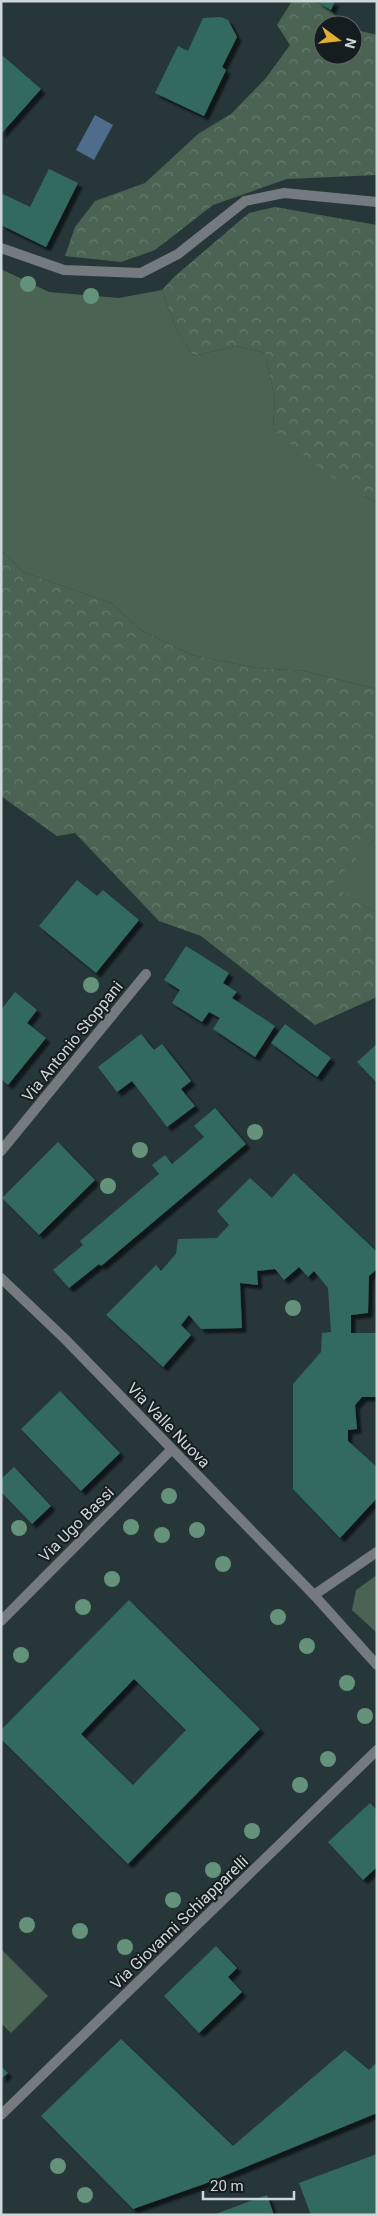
<svg xmlns="http://www.w3.org/2000/svg" width="378" height="2216" viewBox="0 0 378 2216" font-family="Roboto,sans-serif">
<defs>
<pattern id="forest-crowns" width="20" height="18" patternUnits="userSpaceOnUse" patternTransform="scale(1.25)"><rect width="20" height="18" fill="#4b6353"/><path d="M2 6a3 3 0 1 1 6 0M12 15a3 3 0 1 1 6 0" fill="none" stroke="#64796b"/></pattern>
<filter id="shadow"><feDropShadow dx="4.5" dy="4.5" stdDeviation="1" flood-color="#0009"/></filter>
</defs>
<rect width="100%" height="100%" fill="#273739"/>
<g fill="#4b6353">
<path d="M 1,269 L 49,292 L 119,298 L 162,290 L 176,329 L 193,356 L 236,346 L 265,353 L 275,400 L 273,429 L 365,497 L 377,502 L 377,689 L 304,671 L 257,668 L 192,655 L 142,631 L 111,603 L 23,572 L 1,550 Z"/>
<path d="M 377,837 L 377,913 L 330,885 Z"/>
<path d="M 377,1575 L 377,1633 L 352,1610 L 356,1590 Z"/>
<path d="M 1,1949 L 48,1996 L 11,2033 L 1,2023 Z"/>
</g>
<g fill="url(#forest-crowns)">
<path d="M 292,1 C 321,1 324,2 344,25 L 323,25 L 323,55 L 353,55 L 353,29 L 377,35 L 377,175 L 287,179 L 213,205 L 155,250 L 121,262 L 65,256 L 75,227 L 95,201 L 145,183 L 198,134 L 231,114 L 266,78 L 290,45 L 277,25 Z"/>
<path d="M 275,207 L 377,225 L 377,502 C 337,486 305,456 273,429 L 275,400 L 265,353 L 236,346 L 193,356 L 176,329 L 162,290 L 175,276 L 249,213 Z"/>
<path d="M 1,550 L 23,572 L 111,603 L 142,631 L 192,655 L 257,668 L 304,671 L 377,689 L 377,837 L 331,885 L 377,913 L 377,997 L 315,1025 L 201,936 L 159,921 L 75,833 L 57,836 L 1,796 Z"/>
</g>
<path fill="#4e6c8c" d="M 95,115 L 113,125 L 94,160 L 76,150 Z"/>
<g fill="#326b60" fill-rule="evenodd" filter="url(#shadow)">
<path d="M 316,1 L 335,1 L 331,10 Z"/>
<path d="M 221,17 L 228,20 L 237,37 L 222,67 L 226,70 L 204,116 L 155,93 L 178,46 L 188,51 L 203,18 Z"/>
<path d="M 3,56 L 41,89 L 1,134 L 1,59 Z"/>
<path d="M 49,169 L 78,183 L 46,247 L 1,225 L 1,199 L 3,194 L 30,207 Z"/>
<path d="M 77,880 L 97,896 L 103,890 L 139,920 L 96,973 L 39,926 Z"/>
<path d="M 186,946 L 229,973 L 223,983 L 237,992 L 232,998 L 275,1026 L 255,1057 L 213,1029 L 220,1018 L 209,1012 L 202,1022 L 172,1003 L 180,990 L 164,980 Z"/>
<path d="M 15,992 L 37,1010 L 27,1023 L 46,1038 L 8,1085 L 1,1079 L 1,1010 Z"/>
<path d="M 285,1024 L 331,1058 L 317,1077 L 271,1043 Z"/>
<path d="M 141,1034 L 154,1050 L 162,1044 L 191,1081 L 181,1089 L 195,1106 L 167,1127 L 132,1081 L 117,1092 L 98,1067 Z"/>
<path d="M 377,1044 L 377,1083 L 357,1062 Z"/>
<path d="M 215,1108 L 246,1144 L 101,1266 L 99,1264 L 69,1288 L 53,1270 L 83,1245 L 80,1241 L 159,1174 L 152,1165 L 165,1155 L 172,1164 L 204,1137 L 194,1126 Z"/>
<path d="M 58,1142 L 95,1180 L 39,1235 L 2,1198 Z"/>
<path d="M 294,1173 L 377,1252 L 377,1269 L 369,1276 L 368,1313 L 351,1315 L 351,1333 L 377,1333 L 377,1397 L 362,1397 L 355,1405 L 357,1429 L 348,1430 L 348,1441 L 377,1467 L 377,1498 L 340,1538 L 293,1489 L 293,1384 L 321,1352 L 322,1333 L 331,1332 L 328,1288 L 314,1271 L 308,1277 L 299,1267 L 284,1280 L 275,1269 L 257,1271 L 258,1285 L 240,1283 L 242,1328 L 201,1329 L 189,1315 L 181,1325 L 191,1335 L 163,1367 L 106,1315 L 156,1265 L 161,1271 L 176,1254 L 178,1239 L 217,1238 L 229,1225 L 217,1211 L 250,1178 L 272,1198 Z"/>
<path d="M 60,1391 L 120,1453 L 81,1491 L 21,1429 Z"/>
<path d="M 14,1467 L 51,1506 L 32,1524 L 1,1492 L 1,1479 Z"/>
<path d="M 129,1600 L 260,1729 L 128,1864 L 1,1739 L 1,1730 ZM 134,1679 L 186,1730 L 133,1785 L 81,1734 Z"/>
<path d="M 370,1803 L 377,1810 L 377,1867 L 363,1880 L 328,1842 Z"/>
<path d="M 216,1946 L 237,1968 L 228,1977 L 242,1992 L 199,2033 L 164,1996 Z"/>
<path d="M 121,2039 L 233,2146 L 345,2050 L 369,2070 L 377,2062 L 377,2113 L 204,2184 L 133,2209 L 41,2116 Z"/>
<path d="M 1,2066 L 8,2073 L 1,2079 Z"/>
<path d="M 377,2154 L 377,2215 L 311,2215 L 299,2183 Z"/>
<path d="M 267,2195 L 274,2215 L 213,2215 Z"/>
</g>
<g fill="none" stroke-linecap="round" stroke-linejoin="round">
<g stroke="#747a7e" stroke-width="10">
<path d="M 1,248 L 64,270 L 141,273 L 178,254 L 245,201 L 284,193 L 377,202"/>
<path d="M 1,1151 L 146,974"/>
<path d="M 1,1278 L 65,1339 L 314,1595 L 377,1665"/>
<path d="M 314,1595 L 377,1552"/>
<path d="M 1,1621 L 171,1450"/>
<path d="M 1,2115 L 377,1750"/>
</g>
</g>
<g fill="#65927b">
<circle cx="28" cy="284" r="8"/>
<circle cx="91" cy="296" r="8"/>
<circle cx="91" cy="985" r="8"/>
<circle cx="255" cy="1132" r="8"/>
<circle cx="140" cy="1150" r="8"/>
<circle cx="108" cy="1186" r="8"/>
<circle cx="293" cy="1308" r="8"/>
<circle cx="169" cy="1496" r="8"/>
<circle cx="131" cy="1527" r="8"/>
<circle cx="19" cy="1528" r="8"/>
<circle cx="197" cy="1530" r="8"/>
<circle cx="162" cy="1535" r="8"/>
<circle cx="223" cy="1564" r="8"/>
<circle cx="112" cy="1579" r="8"/>
<circle cx="83" cy="1607" r="8"/>
<circle cx="278" cy="1617" r="8"/>
<circle cx="307" cy="1646" r="8"/>
<circle cx="21" cy="1655" r="8"/>
<circle cx="347" cy="1683" r="8"/>
<circle cx="365" cy="1716" r="8"/>
<circle cx="328" cy="1759" r="8"/>
<circle cx="300" cy="1785" r="8"/>
<circle cx="252" cy="1831" r="8"/>
<circle cx="213" cy="1870" r="8"/>
<circle cx="173" cy="1900" r="8"/>
<circle cx="27" cy="1925" r="8"/>
<circle cx="80" cy="1931" r="8"/>
<circle cx="125" cy="1947" r="8"/>
<circle cx="58" cy="2166" r="8"/>
<circle cx="85" cy="2195" r="8"/>
</g>
<g text-anchor="middle" stroke-width="4" stroke-linejoin="round" paint-order="stroke">
<g font-size="16" fill="#cfd8d9" stroke="#161d1e">
<text transform="translate(72 1041) rotate(-51)" y="6">Via Antonio Stoppani</text>
<text transform="translate(169 1425) rotate(46)" y="6">Via Valle Nuova</text>
<text transform="translate(76 1524) rotate(-45)" y="6">Via Ugo Bassi</text>
<text transform="translate(179 1922) rotate(-44)" y="6">Via Giovanni Schiapparelli</text>
</g>
</g>
<rect width="378" height="2216" fill="none" stroke="#cfd8d9" stroke-width="5"/>
<g transform="translate(338 40) rotate(105)"><circle r="24" fill="#161d1e" stroke="#606869"/>
<path d="M0-4L9 19L0 12L-9 19Z" fill="#e2af34"/>
<text y="-8" font-size="14" font-weight="bold" text-anchor="middle" fill="#cfd8d9">N</text>
</g>
<path d="M203 2191v8h91v-8" fill="none" stroke="#cfd8d9" stroke-width="2.5"/>
<text x="210" y="2191" font-size="15" fill="#cfd8d9" stroke="#161d1e" stroke-width="4" paint-order="stroke">20 m</text>
</svg>
